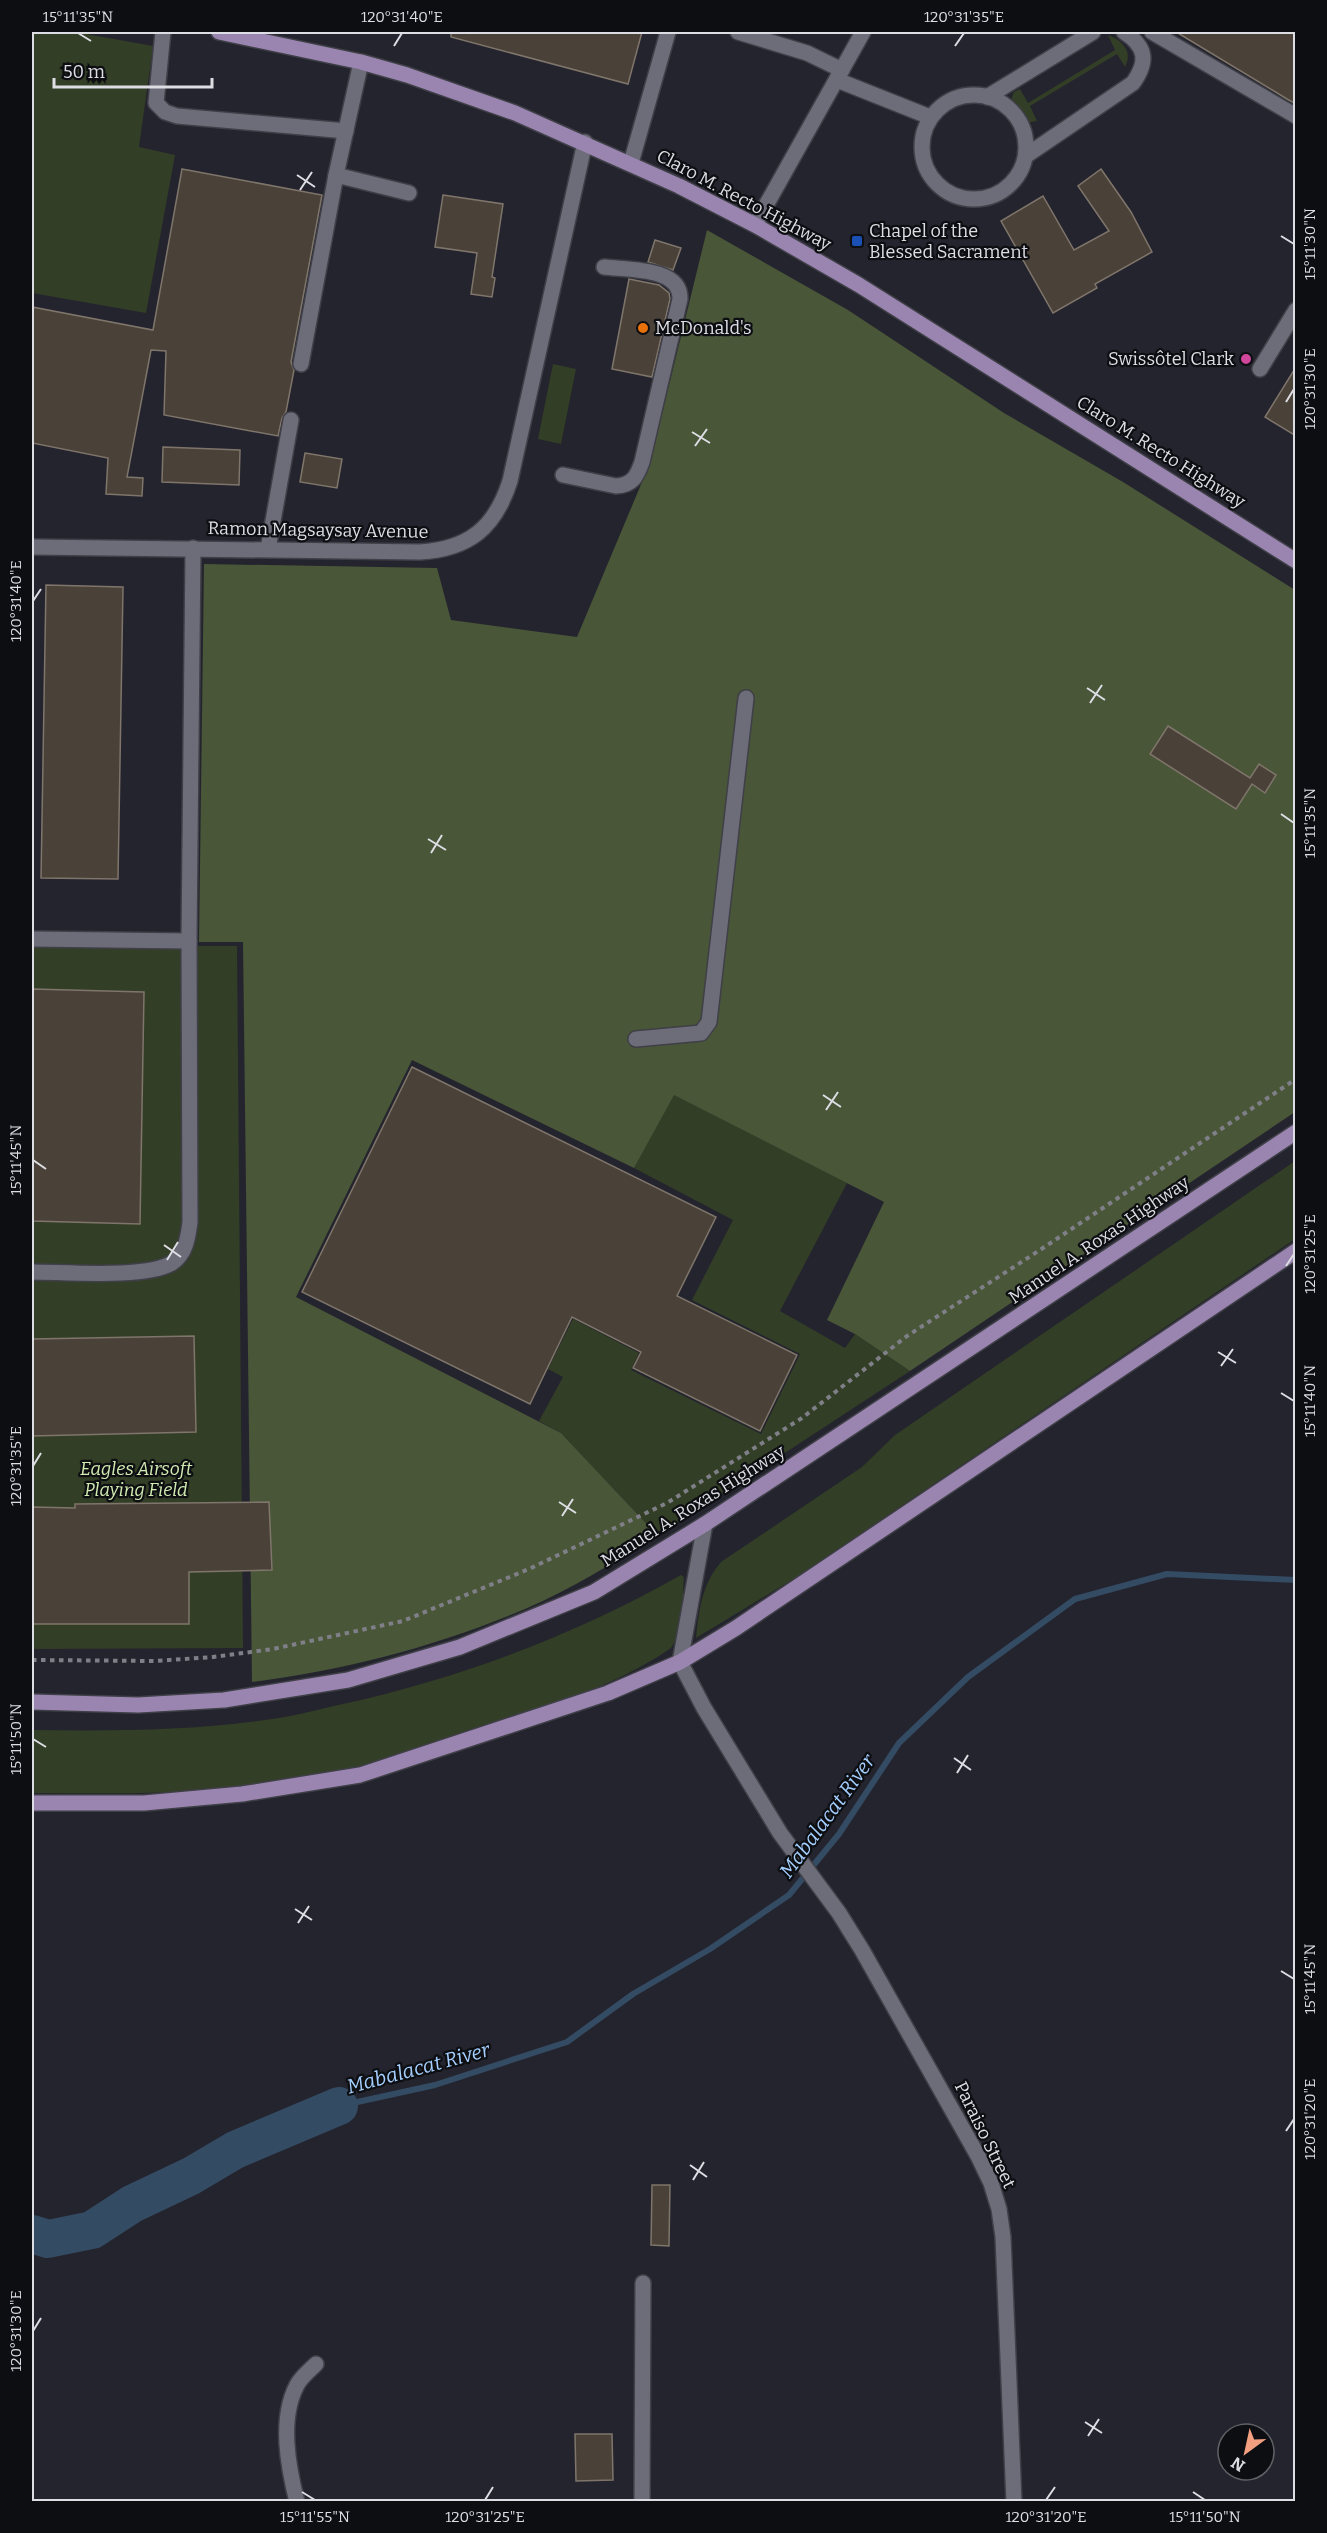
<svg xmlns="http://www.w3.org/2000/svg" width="1327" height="2533" viewBox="0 0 1327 2533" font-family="Bitter,serif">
<rect width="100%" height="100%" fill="#24242e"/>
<g fill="#333e26">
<path d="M 32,32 L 75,32 L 153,46 L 139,147 L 175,155 L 146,313 L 32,293 Z"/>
<path d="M 1108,35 C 1123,41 1133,51 1125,67 L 1117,54 L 1030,106 L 1037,121 L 1026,123 C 1013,116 1007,106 1014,92 L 1020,89 L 1028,103 L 1115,50 Z"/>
<path d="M 553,364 L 576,369 L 561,444 L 538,439 Z"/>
<path d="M 32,946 L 237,946 L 243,1648 L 32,1649 Z"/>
<path d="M 673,1094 L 847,1183 L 780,1311 L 845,1348 L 855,1334 L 910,1371 L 658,1536 L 561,1433 L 539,1421 L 563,1377 L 548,1369 L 573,1319 L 639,1353 L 631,1370 L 761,1434 L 800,1354 L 692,1300 L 733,1220 L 634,1168 Z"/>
<path d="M 1295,1161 L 1295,1239 L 795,1578 L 696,1638 C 699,1610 702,1584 721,1562 L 862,1467 L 895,1435 Z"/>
<path d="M 681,1575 L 684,1577 C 682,1601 685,1627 671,1648 C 636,1673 589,1691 549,1707 C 442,1749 328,1779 214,1789 C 153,1795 92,1793 32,1793 L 32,1730 C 112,1731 192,1731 272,1719 C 296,1716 319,1709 343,1704 C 461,1678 575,1635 681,1575 Z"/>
</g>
<path fill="#495638" d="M 707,230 L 848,310 L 1004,413 L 1123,482 L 1295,590 L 1295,1112 L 910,1371 L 855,1334 L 827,1320 L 884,1202 L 674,1095 L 634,1168 L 412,1060 L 296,1297 L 561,1433 L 658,1536 C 614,1562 572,1589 525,1609 C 438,1646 346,1670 252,1682 L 243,942 L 199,942 L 204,564 L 437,568 L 451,620 L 577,637 L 650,463 Z"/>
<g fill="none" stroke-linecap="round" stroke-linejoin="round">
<path stroke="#344b64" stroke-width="6" d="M 339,2106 L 435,2085 L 567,2042 L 633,1994 L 710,1949 L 789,1895 L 839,1834 L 899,1743 L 968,1677 L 1075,1599 L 1167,1574 L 1296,1580"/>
<path stroke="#344b64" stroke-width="38" d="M 32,2234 L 48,2239 L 92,2230 L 132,2204 L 191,2176 L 235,2150 L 339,2106"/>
</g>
<g fill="#4a4239" stroke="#7f756b" stroke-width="1.5">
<path d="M 451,32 L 642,32 L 628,84 L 451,37 Z"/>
<path d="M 1176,32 L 1296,32 L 1296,104 L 1287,99 Z"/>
<path d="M 182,169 L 322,195 L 291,362 L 294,370 L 286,412 L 282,418 L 278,436 L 164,415 L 166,351 L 151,350 L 127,477 L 143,478 L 142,496 L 106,494 L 108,458 L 32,443 L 32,307 L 153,330 Z"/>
<path d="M 1101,169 L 1131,212 L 1152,252 L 1095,284 L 1097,288 L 1053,313 L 1001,221 L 1043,196 L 1074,250 L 1109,231 L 1078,186 Z"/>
<path d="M 443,195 L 503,204 L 492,277 L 495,278 L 492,297 L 471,294 L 477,253 L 435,247 Z"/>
<path d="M 655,240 L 681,248 L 673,270 L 648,262 Z"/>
<path d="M 629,279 L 659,285 L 669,293 L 670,299 L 652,377 L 612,369 Z"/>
<path d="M 1296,367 L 1296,436 L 1265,417 Z"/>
<path d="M 163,447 L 240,450 L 239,485 L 162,482 Z"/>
<path d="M 305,453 L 342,459 L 337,488 L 300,482 Z"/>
<path d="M 46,585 L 123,587 L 118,879 L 41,878 Z"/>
<path d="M 1168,726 L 1250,778 L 1259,764 L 1276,775 L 1265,793 L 1252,784 L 1236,809 L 1150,754 Z"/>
<path d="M 32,989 L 144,992 L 140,1224 L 32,1221 Z"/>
<path d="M 412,1067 L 716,1217 L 677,1296 L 797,1355 L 760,1431 L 633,1368 L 641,1352 L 572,1317 L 530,1404 L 302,1292 Z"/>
<path d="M 194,1336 L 196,1432 L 32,1436 L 32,1339 Z"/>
<path d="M 269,1502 L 272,1570 L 189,1572 L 189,1624 L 32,1624 L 32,1507 L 75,1508 L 75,1504 Z"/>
<path d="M 652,2185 L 670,2185 L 669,2246 L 651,2245 Z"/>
<path d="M 575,2434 L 612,2434 L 613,2480 L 576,2481 Z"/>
</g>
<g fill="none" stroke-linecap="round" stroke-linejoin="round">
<defs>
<g id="minor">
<path d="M 163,32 L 156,103 L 165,112 L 177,116 L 346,131"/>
<path d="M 738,32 L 807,53 L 842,70"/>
<path d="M 1152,32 L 1296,116"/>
<path d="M 361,62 L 336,175 L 409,193"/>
<path d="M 837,80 L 930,117"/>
<circle cx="974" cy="147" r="52"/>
<path d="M 987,97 L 1093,32"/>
<path d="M 1027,155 L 1133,83 C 1148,62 1147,47 1124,32"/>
<path d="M 631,163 L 668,32"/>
<path d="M 755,225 L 863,32"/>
<path d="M 301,364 L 336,175"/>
<path d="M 1260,369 L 1296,310"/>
<path d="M 563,475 L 616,486 C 633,485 637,476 642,462 L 680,299 C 681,267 628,270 604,267"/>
<path d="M 32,547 L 420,552 C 469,549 495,528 510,481 L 585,142"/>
<path d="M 268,549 L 291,420"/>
<path d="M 32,939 L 189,941 L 193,548"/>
<path d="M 636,1039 L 701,1033 L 709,1022 L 746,698"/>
<path d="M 32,1272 C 64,1272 146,1279 172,1263 C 186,1254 188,1237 190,1222 L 189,941"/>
<path d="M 705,1524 L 680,1662 L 704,1708 L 780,1833 L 839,1913 L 862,1950 L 978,2156 L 991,2183 L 999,2209 L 1003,2237 L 1014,2502"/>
<path d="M 297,2502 C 288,2466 279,2419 297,2385 C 301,2377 310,2370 316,2364"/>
<path d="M 642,2502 L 643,2283"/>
</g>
<g id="major">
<path d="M 219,32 L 361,62 L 407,75 L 515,113 L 679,186 L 755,225 L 859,285 L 1296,561"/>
<path d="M 32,1702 L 138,1705 L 224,1700 L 348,1680 L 460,1647 L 594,1592 L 705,1524 L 1296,1132"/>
<path d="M 32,1803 L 144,1803 L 242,1794 L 360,1775 L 608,1693 L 680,1662 L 736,1628 L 1296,1251"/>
</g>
</defs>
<use href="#minor" stroke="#3f3f47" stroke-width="18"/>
<use href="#major" stroke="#3f3f47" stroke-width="18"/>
<path stroke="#7f7f87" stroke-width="4" stroke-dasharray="4.5 4.5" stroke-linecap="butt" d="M 32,1660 L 155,1661 L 213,1657 L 273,1649 L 403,1621 L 529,1569 L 667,1503 L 802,1418 L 907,1336 L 1040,1250 L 1296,1079"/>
<use href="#minor" stroke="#6c6d79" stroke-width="15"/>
<use href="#major" stroke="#9a85b0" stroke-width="15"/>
</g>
<path fill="none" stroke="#dddde4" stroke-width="2" d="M 78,33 L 91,41M 394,46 L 402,33M 955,46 L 964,33M 297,175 L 315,187M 300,190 L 312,172M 1281,236 L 1294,244M 1286,402 L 1294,389M 692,432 L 710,443M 695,446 L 707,429M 33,601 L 41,589M 1087,688 L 1105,700M 1090,703 L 1102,685M 1281,814 L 1294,823M 428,839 L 446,850M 431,853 L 442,835M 823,1095 L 841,1107M 826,1110 L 838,1092M 33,1160 L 46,1169M 164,1245 L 181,1257M 167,1260 L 178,1242M 1286,1266 L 1294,1254M 1218,1352 L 1236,1363M 1221,1366 L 1233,1349M 1281,1393 L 1294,1401M 33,1466 L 41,1453M 559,1502 L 576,1513M 562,1516 L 573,1499M 33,1739 L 46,1747M 954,1758 L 971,1770M 957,1773 L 968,1755M 295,1909 L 312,1920M 298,1923 L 309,1906M 1281,1971 L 1294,1979M 1286,2131 L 1294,2119M 690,2165 L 707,2177M 693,2180 L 704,2162M 33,2331 L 41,2318M 1085,2422 L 1102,2433M 1088,2436 L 1099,2419M 302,2492 L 315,2500M 1193,2492 L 1205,2500M 485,2500 L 493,2487M 1046,2500 L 1055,2487"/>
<rect fill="#1a4fb4" stroke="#0d0e12" stroke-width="2" x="851" y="235" width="12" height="12" rx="3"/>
<circle fill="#e8710a" stroke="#0d0e12" stroke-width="2" cx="643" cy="328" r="6"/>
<circle fill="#d1479c" stroke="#0d0e12" stroke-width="2" cx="1246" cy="359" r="6"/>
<g text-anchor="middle" stroke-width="4.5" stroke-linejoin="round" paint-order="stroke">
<g font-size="18" fill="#dddde4" stroke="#0d0e12">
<text transform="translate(744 200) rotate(28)" y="6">Claro M. Recto Highway</text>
<text transform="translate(1161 452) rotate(32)" y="6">Claro M. Recto Highway</text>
<text transform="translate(318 530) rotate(1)" y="6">Ramon Magsaysay Avenue</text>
<text transform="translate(1099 1240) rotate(-34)" y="6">Manuel A. Roxas Highway</text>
<text transform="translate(693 1506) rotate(-32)" y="6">Manuel A. Roxas Highway</text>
<text transform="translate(985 2135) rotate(64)" y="6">Paraiso Street</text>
</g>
<g font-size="18" fill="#dddde4" stroke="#0d0e12" text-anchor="start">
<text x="869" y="237">Chapel of the<tspan x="869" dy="21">Blessed Sacrament</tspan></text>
<text x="655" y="334">McDonald's</text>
<text x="1234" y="365" text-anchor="end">Swissôtel Clark</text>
</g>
<g font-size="18" font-style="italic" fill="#d2ecb2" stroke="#0d0e12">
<text x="136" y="1475">Eagles Airsoft<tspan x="136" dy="21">Playing Field</tspan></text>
</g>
<g font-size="20" font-style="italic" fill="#a4cfff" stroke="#0d0e12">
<text transform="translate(827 1816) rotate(-54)" y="7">Mabalacat River</text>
<text transform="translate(418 2068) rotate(-15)" y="7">Mabalacat River</text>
</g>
</g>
<rect width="1327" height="2533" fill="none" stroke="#0d0e12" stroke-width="66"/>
<g transform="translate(1246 2452) rotate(213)"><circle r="28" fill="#0d0e12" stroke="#606166" stroke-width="1.5"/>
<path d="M0-4.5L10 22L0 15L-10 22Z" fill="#f3a081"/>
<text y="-9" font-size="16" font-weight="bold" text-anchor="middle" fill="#dddde4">N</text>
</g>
<path d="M54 78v9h158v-9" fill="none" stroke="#dddde4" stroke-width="3"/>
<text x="63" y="78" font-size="18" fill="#dddde4" stroke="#0d0e12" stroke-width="4.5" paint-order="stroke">50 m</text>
<rect x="33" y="33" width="1261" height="2467" fill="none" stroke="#dddde4" stroke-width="2"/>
<g font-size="15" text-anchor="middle" fill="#dddde4">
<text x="78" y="22">15°11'35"N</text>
<text x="402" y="22">120°31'40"E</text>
<text x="964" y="22">120°31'35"E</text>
<text transform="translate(1310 244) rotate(-90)" y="5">15°11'30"N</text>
<text transform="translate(1310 389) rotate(-90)" y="5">120°31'30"E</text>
<text transform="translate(16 601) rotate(-90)" y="5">120°31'40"E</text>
<text transform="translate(1310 823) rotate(-90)" y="5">15°11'35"N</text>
<text transform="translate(16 1160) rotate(-90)" y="5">15°11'45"N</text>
<text transform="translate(1310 1254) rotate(-90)" y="5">120°31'25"E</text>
<text transform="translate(1310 1401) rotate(-90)" y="5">15°11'40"N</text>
<text transform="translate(16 1466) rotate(-90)" y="5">120°31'35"E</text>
<text transform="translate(16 1739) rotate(-90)" y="5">15°11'50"N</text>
<text transform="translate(1310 1979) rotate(-90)" y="5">15°11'45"N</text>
<text transform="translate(1310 2119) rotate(-90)" y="5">120°31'20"E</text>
<text transform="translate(16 2331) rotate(-90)" y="5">120°31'30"E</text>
<text x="315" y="2522">15°11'55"N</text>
<text x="485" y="2522">120°31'25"E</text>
<text x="1046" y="2522">120°31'20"E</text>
<text x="1205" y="2522">15°11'50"N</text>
</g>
</svg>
